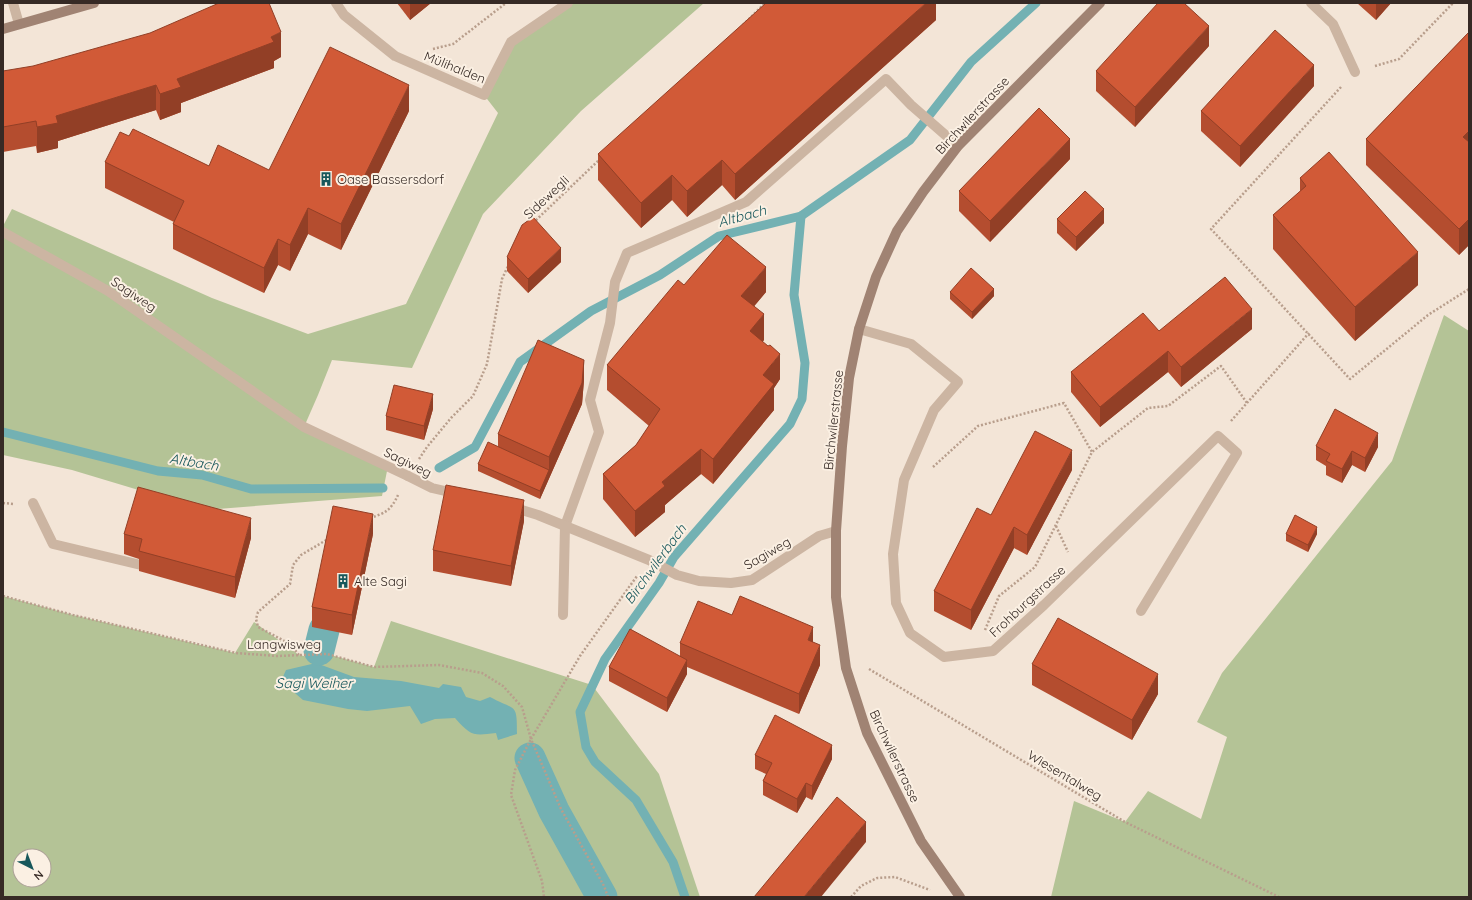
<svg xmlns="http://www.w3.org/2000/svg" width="1472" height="900" viewBox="0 0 1472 900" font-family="Quicksand,sans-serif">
<rect width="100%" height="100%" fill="#f3e5d7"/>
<g fill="#b4c396" fill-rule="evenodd">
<path d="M 568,3 L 704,3 L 581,111 L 483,214 L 412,368 L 332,360 L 318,395 L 304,427 L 388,466 L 382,496 L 205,510 L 72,470 L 3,455 L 3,226 L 12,209 L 212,298 L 308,334 L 406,304 L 498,113 L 484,95 L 511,42 Z"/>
<path d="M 1444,315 L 1469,331 L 1469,897 L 1051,897 L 1074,801 L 1125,822 L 1148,791 L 1201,819 L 1227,737 L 1197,722 L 1222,673 L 1392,461 Z"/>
<path d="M 3,596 L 73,615 L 235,653 L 254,622 L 299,655 L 318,659 L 327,654 L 374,667 L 391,621 L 592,685 L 659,774 L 700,897 L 3,897 ZM 20,856 L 44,856 L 44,880 L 20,880 Z"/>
</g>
<path fill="#73b1b3" d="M 316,663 L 354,677 L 401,681 L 439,688 L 443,684 L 461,687 L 466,697 L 480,701 L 490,697 C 516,711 517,702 517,734 L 498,740 L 496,733 C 473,736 471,736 455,718 L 435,719 L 421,724 L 410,706 L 367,711 L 348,709 L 303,700 L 281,681 L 286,670 Z"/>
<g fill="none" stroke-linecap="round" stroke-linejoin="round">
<g stroke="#73b1b3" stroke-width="9">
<path d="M 3,432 L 158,471 L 202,475 L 251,489 L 383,488"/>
<path d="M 439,468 L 475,447 L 520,362 L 591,311 L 660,275 L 719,236 L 801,216 L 910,140 L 971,62 L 1036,3"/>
<path d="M 685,897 L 673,862 L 636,800 L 595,762 L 586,747 L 580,712 L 605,659 L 659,583 L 674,557 L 790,424 L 802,399 L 805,363 L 794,295 L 801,216"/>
</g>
<g stroke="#73b1b3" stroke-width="31">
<path d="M 319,650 L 324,630"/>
<path d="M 530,758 L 554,811 L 602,897"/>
</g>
<g stroke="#b89e8c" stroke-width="2.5" stroke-dasharray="2 2" stroke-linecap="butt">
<path d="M 743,25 L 765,3"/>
<path d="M 433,49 L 453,44 L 506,3"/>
<path d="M 1375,66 L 1399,59 L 1453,3"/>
<path d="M 1341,87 L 1211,229 L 1350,379 L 1428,315 L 1469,289"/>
<path d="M 533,223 L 599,160"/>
<path d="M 1231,421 L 1309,333"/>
<path d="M 419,459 L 427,447 L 451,418 L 473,396 L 487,364 L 502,279 L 508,266"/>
<path d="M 933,467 L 978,426 L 1064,403 L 1092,452"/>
<path d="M 3,503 L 14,504"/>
<path d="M 370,518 C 386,513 391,510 398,495"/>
<path d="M 1056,526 L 1068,552"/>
<path d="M 3,596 L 73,615 L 236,653 L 277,656 L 327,654 L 374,667 L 439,665 L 482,673 L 503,686 L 522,707 L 531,739 L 515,770 L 511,795 L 542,881 L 544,897"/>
<path d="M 985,630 L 999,596 L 1035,567 L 1092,452 L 1148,408 L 1168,406 L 1221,366 L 1247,403"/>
<path d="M 299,655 L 290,644 L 258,627 L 256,619 L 258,612 L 290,584 L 293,565 L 301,555 L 328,539"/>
<path d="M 869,669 L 1125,822 L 1279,897"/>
<path d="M 608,897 L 604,886 L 561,809 L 531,739 L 580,656 L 637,576"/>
<path d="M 851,897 L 861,886 L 877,878 L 895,877 L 930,890"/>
</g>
<g stroke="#ccb5a2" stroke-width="10">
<path d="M 13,3 L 19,24"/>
<path d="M 3,232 L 108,291 L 304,427 L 408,476"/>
<path d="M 33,503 L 53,544 L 141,565"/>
<path d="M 563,615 L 565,526 L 599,432 L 590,400 L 610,323 L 615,282 L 627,253 L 746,202 L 886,79 L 911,105 L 958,146"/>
</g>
<g stroke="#ccb5a2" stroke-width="10">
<path d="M 336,3 L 344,15 L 395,56 L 484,95 L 511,42 L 568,3"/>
<path d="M 1311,3 L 1333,24 L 1355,72"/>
<path d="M 859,329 L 911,344 L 958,382 L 934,410 L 904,480 L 893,554 L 896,603 L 910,633 L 944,657 L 993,651 L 1044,605 L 1218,436 L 1237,453 L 1141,611"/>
<path d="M 408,476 L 432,488 L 458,494"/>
<path d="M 512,507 L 538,515 L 649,560 L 677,575 L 699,581 L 731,583 L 752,580 L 819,536 L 836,531"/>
</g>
<g stroke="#a08373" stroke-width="10">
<path d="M 3,29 L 94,3"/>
<path d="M 960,897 L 921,841 L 867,733 L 846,668 L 836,597 L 836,531 L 842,446 L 849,378 L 859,329 L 876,277 L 897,231 L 923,192 L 958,146 L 1100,3"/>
</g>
</g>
<g fill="#b44d2f">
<path d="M 397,3 L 431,3 L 410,20 Z"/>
<path d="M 936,3 L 936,20 L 735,200 L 722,185 L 687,217 L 672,200 L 641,228 L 598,180 L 598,154 Z"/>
<path d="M 1357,3 L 1391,3 L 1376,20 Z"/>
<path d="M 1469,32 L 1469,245 L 1459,255 L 1366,165 L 1366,139 Z"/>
<path d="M 1209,46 L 1135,127 L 1096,91 L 1096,71 Z"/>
<path d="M 281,57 L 274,61 L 274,68 L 181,103 L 181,112 L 160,120 L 156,110 L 58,141 L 58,148 L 37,153 L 36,146 L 3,152 L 3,71 Z"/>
<path d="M 1314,86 L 1240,167 L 1201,131 L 1201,111 Z"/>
<path d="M 409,111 L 341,250 L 308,234 L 290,271 L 278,265 L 264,293 L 173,249 L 173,224 L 174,222 L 105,188 L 105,162 L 129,136 L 209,166 L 269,170 Z"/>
<path d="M 1070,159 L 990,242 L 959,211 L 959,191 Z"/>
<path d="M 1300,178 L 1418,285 L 1355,341 L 1273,249 L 1273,215 L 1300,192 Z"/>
<path d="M 1057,219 L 1104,223 L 1076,251 L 1057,233 Z"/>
<path d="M 507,257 L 561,262 L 528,293 L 507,271 Z"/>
<path d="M 684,285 L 766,292 L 754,306 L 764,340 L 762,342 L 780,379 L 774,388 L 774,410 L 713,484 L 701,474 L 665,505 L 665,512 L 635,537 L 603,499 L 603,474 L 636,445 L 649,426 L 607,390 L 607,365 Z"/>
<path d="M 950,292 L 994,296 L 972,319 L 950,299 Z"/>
<path d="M 1252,329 L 1181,387 L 1168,372 L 1100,427 L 1071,392 L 1071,372 L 1159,331 Z"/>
<path d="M 584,380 L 582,404 L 540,499 L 478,471 L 478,464 L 498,447 L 498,434 Z"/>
<path d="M 433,409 L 424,440 L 386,430 L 386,416 Z"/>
<path d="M 1316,446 L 1378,447 L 1365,472 L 1352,465 L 1342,483 L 1326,475 L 1326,466 L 1316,460 Z"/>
<path d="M 1072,470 L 1027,555 L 1014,548 L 971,630 L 934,611 L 934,591 L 991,515 Z"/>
<path d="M 524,521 L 511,586 L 433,571 L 433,550 Z"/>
<path d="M 124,534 L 251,538 L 235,598 L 139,571 L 139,559 L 124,554 Z"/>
<path d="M 373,534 L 352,635 L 312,627 L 312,607 Z"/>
<path d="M 1286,534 L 1317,534 L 1308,552 L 1286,541 Z"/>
<path d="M 732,615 L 813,642 L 820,665 L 799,714 L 687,667 L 687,674 L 667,712 L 609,681 L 609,667 L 680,656 L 680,643 Z"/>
<path d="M 1032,664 L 1158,694 L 1132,740 L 1032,685 Z"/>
<path d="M 755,755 L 832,759 L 812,800 L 806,797 L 797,813 L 763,795 L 763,781 L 766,774 L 755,769 Z"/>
</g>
<g fill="#923f26">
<path d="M 410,3 L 431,3 L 410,20 Z"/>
<path d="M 926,3 L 936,3 L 936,20 L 735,200 L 735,174 Z"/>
<path d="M 1376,3 L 1391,3 L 1376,20 Z"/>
<path d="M 1209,26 L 1209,46 L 1135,127 L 1135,107 Z"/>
<path d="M 281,32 L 281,57 L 274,61 L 274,68 L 181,103 L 181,112 L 160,120 L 160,94 L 177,79 Z"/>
<path d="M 1314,65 L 1314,86 L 1240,167 L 1240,146 Z"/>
<path d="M 156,85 L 156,110 L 58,141 L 58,148 L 37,153 L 37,127 L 56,116 Z"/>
<path d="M 409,85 L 409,111 L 341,250 L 341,224 Z"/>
<path d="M 1469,131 L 1469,157 L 1463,137 Z"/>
<path d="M 1070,139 L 1070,159 L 990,242 L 990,221 Z"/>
<path d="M 722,160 L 722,185 L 687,217 L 687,191 Z"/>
<path d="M 672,175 L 672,200 L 641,228 L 641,203 Z"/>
<path d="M 308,208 L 308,234 L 290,271 L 290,245 Z"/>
<path d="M 1104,209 L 1104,223 L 1076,251 L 1076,237 Z"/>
<path d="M 1469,219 L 1469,245 L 1459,255 L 1459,229 Z"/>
<path d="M 278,239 L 278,265 L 264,293 L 264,268 Z"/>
<path d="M 561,248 L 561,262 L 528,293 L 528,279 Z"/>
<path d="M 1418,252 L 1418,285 L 1355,341 L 1355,307 Z"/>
<path d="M 766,267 L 766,292 L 741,322 L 741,296 Z"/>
<path d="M 994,289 L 994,296 L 972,319 L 972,312 Z"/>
<path d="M 1252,309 L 1252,329 L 1181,387 L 1181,367 Z"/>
<path d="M 764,314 L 764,340 L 750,357 L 750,331 Z"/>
<path d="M 1168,351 L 1168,372 L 1100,427 L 1100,407 Z"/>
<path d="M 780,354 L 780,379 L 774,388 L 774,410 L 713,484 L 713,459 L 763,375 Z"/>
<path d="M 584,360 L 584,380 L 582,404 L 540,499 L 540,491 L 549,470 L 549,457 Z"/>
<path d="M 433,394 L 433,409 L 424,440 L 424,426 Z"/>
<path d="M 1378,433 L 1378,447 L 1365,472 L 1365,458 Z"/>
<path d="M 701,449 L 701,474 L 665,505 L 665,512 L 635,537 L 635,511 L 662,482 Z"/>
<path d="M 1072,450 L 1072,470 L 1027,555 L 1027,535 Z"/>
<path d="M 1352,451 L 1352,465 L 1342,483 L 1342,469 Z"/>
<path d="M 524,500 L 524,521 L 511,586 L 511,566 Z"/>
<path d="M 373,514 L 373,534 L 352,635 L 352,615 Z"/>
<path d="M 251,518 L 251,538 L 235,598 L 235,577 Z"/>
<path d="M 1014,527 L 1014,548 L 971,630 L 971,610 Z"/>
<path d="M 1317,527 L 1317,534 L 1308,552 L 1308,545 Z"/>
<path d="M 813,627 L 813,648 L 808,640 Z"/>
<path d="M 820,645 L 820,665 L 799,714 L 799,694 Z"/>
<path d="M 687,660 L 687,674 L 667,712 L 667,698 Z"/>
<path d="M 1158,674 L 1158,694 L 1132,740 L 1132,720 Z"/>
<path d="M 832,745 L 832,759 L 812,800 L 812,786 Z"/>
<path d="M 806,783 L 806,797 L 797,813 L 797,799 Z"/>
<path d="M 866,822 L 866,842 L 821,897 L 804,897 Z"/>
</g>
<g fill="#d15a37" stroke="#923f26">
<path d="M 219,3 L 269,3 L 281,32 L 271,37 L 274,42 L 177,79 L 181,87 L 160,94 L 156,85 L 56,116 L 58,123 L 37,127 L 36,121 L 3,127 L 3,71 L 33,66 L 150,33 Z"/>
<path d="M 766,3 L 926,3 L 735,174 L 722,160 L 687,191 L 672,175 L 641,203 L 598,154 Z"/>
<path d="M 1158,3 L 1184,3 L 1209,26 L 1135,107 L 1096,71 Z"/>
<path d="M 1275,30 L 1314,65 L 1240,146 L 1201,111 Z"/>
<path d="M 1469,32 L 1469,131 L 1463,137 L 1469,142 L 1469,219 L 1459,229 L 1366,139 Z"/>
<path d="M 330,47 L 409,85 L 341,224 L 308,208 L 290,245 L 278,239 L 264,268 L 173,224 L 184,201 L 105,162 L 120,132 L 129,136 L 133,129 L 209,166 L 218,145 L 269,170 Z"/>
<path d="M 1039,108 L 1070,139 L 990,221 L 959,191 Z"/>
<path d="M 1329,152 L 1418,252 L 1355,307 L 1273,215 L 1306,186 L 1300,178 Z"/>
<path d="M 1085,191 L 1104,209 L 1076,237 L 1057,219 Z"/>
<path d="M 533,217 L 561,248 L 528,279 L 507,257 L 522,225 Z"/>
<path d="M 727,235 L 766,267 L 741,296 L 764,314 L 750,331 L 768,346 L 770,345 L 780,354 L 763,375 L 774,384 L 713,459 L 701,449 L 662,482 L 665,486 L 635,511 L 603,474 L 636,445 L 660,409 L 607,365 L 678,280 L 684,285 Z"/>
<path d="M 971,268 L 994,289 L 972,312 L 950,292 Z"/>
<path d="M 1225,277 L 1252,309 L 1181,367 L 1168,351 L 1100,407 L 1071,372 L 1143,313 L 1159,331 Z"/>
<path d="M 538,340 L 584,360 L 582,383 L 549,457 L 498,434 Z"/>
<path d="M 394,385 L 433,394 L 424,426 L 386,416 Z"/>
<path d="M 1335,409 L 1378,433 L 1365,458 L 1352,451 L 1342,469 L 1326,461 L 1330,454 L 1316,446 Z"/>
<path d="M 1035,431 L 1072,450 L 1027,535 L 1014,527 L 971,610 L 934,591 L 977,508 L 991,515 Z"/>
<path d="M 488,442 L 549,470 L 540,491 L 478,464 Z"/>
<path d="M 446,485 L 524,500 L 511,566 L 433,550 Z"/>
<path d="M 138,487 L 251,518 L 235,577 L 139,551 L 142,539 L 124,534 Z"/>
<path d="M 333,506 L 373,514 L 352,615 L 312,607 Z"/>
<path d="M 1295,515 L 1317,527 L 1308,545 L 1286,534 Z"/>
<path d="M 740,596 L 813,627 L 808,640 L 820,645 L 799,694 L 680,643 L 698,601 L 732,615 Z"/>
<path d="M 1058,618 L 1158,674 L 1132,720 L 1032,664 Z"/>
<path d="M 630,629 L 687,660 L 667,698 L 609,667 Z"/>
<path d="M 775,715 L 832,745 L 812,786 L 806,783 L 797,799 L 763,781 L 772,763 L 755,755 Z"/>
<path d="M 837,797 L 866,822 L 804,897 L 754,897 Z"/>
</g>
<defs>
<symbol id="building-bare" viewBox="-9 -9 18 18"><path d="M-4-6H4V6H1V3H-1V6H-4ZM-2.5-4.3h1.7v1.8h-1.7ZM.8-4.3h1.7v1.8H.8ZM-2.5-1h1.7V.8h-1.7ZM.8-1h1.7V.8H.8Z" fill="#17575b" stroke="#fbf0e3" stroke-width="2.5" paint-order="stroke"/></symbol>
</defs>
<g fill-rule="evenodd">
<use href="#building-bare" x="316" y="169" width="20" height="20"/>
<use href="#building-bare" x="333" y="571" width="20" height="20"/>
</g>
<g text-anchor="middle" stroke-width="4" stroke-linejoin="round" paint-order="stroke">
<g font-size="13" fill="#362a25" stroke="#fbf0e3">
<text transform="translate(455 67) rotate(22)" y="5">Mülihalden</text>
<text transform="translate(972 115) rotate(-47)" y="5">Birchwilerstrasse</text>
<text transform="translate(546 197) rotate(-43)" y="5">Sidewegli</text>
<text transform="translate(134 294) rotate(34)" y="5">Sagiweg</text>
<text transform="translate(833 420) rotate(-84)" y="5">Birchwilerstrasse</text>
<text transform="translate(408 462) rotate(26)" y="5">Sagiweg</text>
<text transform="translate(767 553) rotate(-30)" y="5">Sagiweg</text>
<text transform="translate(1027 601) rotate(-43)" y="5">Frohburgstrasse</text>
<text x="284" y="649">Langwisweg</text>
<text transform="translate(895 756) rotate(65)" y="5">Birchwilerstrasse</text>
<text transform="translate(1065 775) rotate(31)" y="5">Wiesentalweg</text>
</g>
<g font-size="13" fill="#362a25" stroke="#fbf0e3" text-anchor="start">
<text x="337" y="184">Oase Bassersdorf</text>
<text x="354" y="586">Alte Sagi</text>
</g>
<g font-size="14" font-style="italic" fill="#17575b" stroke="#fbf0e3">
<text transform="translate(742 216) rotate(-15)" y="5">Altbach</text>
<text transform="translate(194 462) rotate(9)" y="5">Altbach</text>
<text transform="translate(655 564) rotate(-54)" y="5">Birchwilerbach</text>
<text x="314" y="688">Sagi Weiher</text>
</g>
</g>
<rect width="1472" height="900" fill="none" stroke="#362a25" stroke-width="8"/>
<g transform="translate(32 868) rotate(138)"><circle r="19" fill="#fbf0e3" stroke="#aca197"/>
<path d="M0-3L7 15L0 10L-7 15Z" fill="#17575b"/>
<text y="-6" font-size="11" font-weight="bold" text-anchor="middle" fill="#362a25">N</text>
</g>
</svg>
